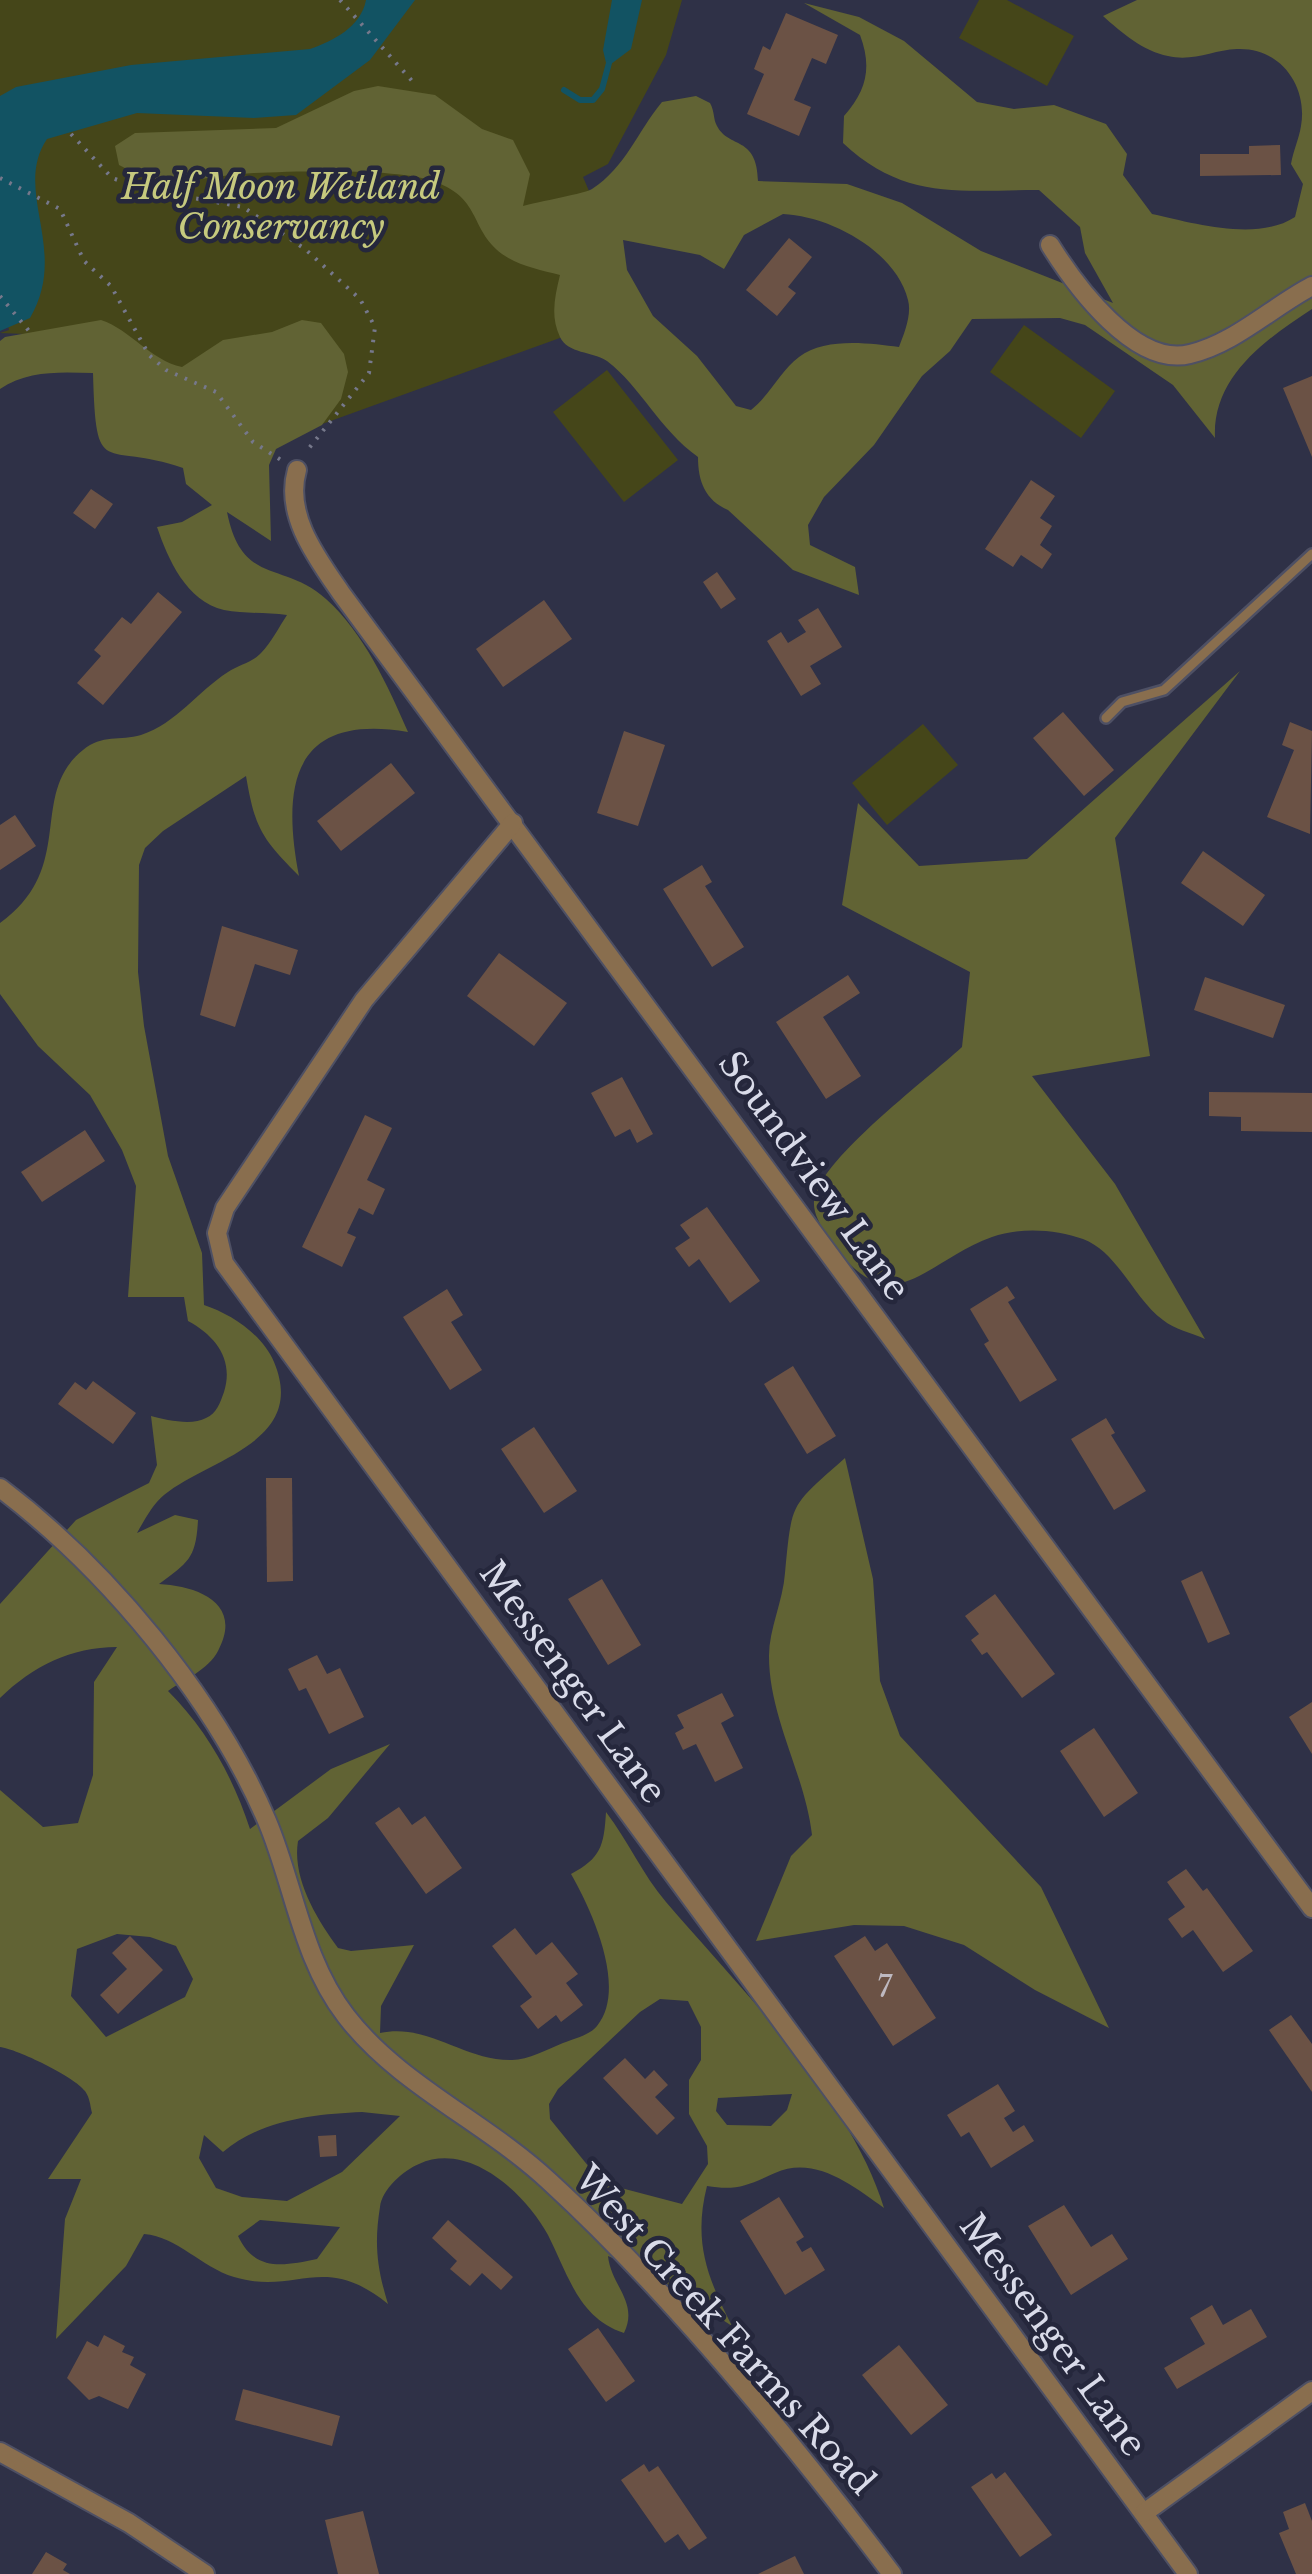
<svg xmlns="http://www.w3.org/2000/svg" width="1312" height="2574" viewBox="0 0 1312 2574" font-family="'Libre Baskerville',serif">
<rect width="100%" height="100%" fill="#2f3147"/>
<g fill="#454619">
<path d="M 0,0 L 682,0 L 666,55 L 608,164 L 583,177 L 640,309 L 234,456 L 99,337 L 0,333 L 9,330 L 0,289 Z"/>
<path d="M 979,0 L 1007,0 L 1074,36 L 1047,86 L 959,38 Z"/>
<path d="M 1024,325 L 1115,391 L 1081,438 L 990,372 Z"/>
<path d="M 607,370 L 678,460 L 624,502 L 553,412 Z"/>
<path d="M 923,724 L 958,765 L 887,825 L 852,783 Z"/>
</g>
<g fill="#616334" fill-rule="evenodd">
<path d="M 1137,0 L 1312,0 L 1312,309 C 1266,339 1212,377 1215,438 L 1173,385 L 1085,325 L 1060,318 L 972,319 L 950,351 L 922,376 L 874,445 L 824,497 L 808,525 L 810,545 L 855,567 L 859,595 L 793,570 L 728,510 C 705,500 698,481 698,457 C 659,429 641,387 607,361 C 592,351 568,354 560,337 C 550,316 555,296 560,275 C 540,270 519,266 502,254 C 468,228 483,197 430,180 C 390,168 297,171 254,173 C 203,175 169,193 119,165 L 115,146 L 135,133 L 276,128 L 354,91 L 378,86 L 435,95 L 482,129 L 513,140 L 530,174 L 523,206 C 537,202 587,193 592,189 C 626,167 637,132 662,102 L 696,96 L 710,103 C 715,112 713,119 717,126 C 729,149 757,135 758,181 L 847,184 L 902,203 L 981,251 L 1113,303 L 1085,253 L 1080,227 L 1039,190 C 960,190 905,201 843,143 L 844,116 C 867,90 872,67 860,35 L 804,3 L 859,17 L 904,41 L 977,102 L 1014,109 L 1054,105 L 1106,124 L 1127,154 L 1123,175 L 1152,214 C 1193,223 1257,242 1295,217 L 1303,184 L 1291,164 C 1293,151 1299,139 1301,126 C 1308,86 1280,47 1237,49 C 1213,50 1193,62 1168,56 C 1143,51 1122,33 1103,16 ZM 783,214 C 830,216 896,251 908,300 C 912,315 904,334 899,347 C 869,343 825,337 799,357 C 781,370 770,395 751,410 L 736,406 L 697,356 L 653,316 L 627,270 L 623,240 L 700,255 L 724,269 L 744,235 Z"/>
<path d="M 101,320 C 131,330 150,360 182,367 L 223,340 L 272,332 L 302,320 L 321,323 L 344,354 L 348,372 L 341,399 L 322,425 L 276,449 L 269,465 L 271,541 L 227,512 C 242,587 283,560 326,599 C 364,633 388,686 408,732 C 294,713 281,783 299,876 C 261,838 255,828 246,776 L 163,831 L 145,848 L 139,865 L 138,972 L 144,1026 L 168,1156 L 202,1253 L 204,1305 C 231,1314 262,1334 274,1362 C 308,1443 208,1459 164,1495 C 152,1505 144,1521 137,1533 L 175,1515 L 198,1520 C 196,1558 189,1562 159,1584 C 196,1586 244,1602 218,1651 C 208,1670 185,1679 168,1691 C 207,1730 233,1777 250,1829 L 331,1769 L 390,1744 L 328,1818 L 298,1841 C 292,1878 316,1918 338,1948 L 351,1951 L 414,1945 L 381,2006 L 380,2033 C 430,2023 463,2061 512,2060 C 528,2060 548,2049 563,2043 C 573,2039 590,2035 597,2026 C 628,1988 591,1909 571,1874 C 601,1858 604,1846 606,1812 C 628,1841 643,1875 666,1902 C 740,1988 851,2099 884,2208 C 853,2186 815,2155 775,2173 C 748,2185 737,2191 707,2186 C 693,2241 707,2277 732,2326 L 655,2276 L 608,2256 C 611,2286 639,2302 624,2333 C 578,2318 568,2274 548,2235 C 525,2193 469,2141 419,2164 C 404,2170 382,2189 380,2207 C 374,2244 377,2268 388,2304 C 323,2251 297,2296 234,2277 C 201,2267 178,2237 144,2234 L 126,2266 L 56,2339 L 65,2219 L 81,2179 L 48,2179 L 92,2113 C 90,2105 90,2098 85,2091 C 75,2077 17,2049 0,2047 L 0,1790 L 43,1827 L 78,1823 L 93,1775 L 94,1682 L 117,1647 C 71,1647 33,1666 0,1698 L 0,1604 L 76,1520 L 149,1483 L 157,1465 L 151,1416 C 166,1420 192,1426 206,1418 C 217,1413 220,1403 224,1392 C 234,1360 216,1336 188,1321 L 184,1297 L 128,1297 L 136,1186 L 122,1150 L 90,1095 L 38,1046 L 0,994 L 0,923 C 78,867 27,795 83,750 C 102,734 120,741 141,735 C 177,723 197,692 228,672 C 238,665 253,662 261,653 C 271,643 279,627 287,615 C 267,612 244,614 224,610 C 186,601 168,559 157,527 L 182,522 L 212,505 L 186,484 L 183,468 C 103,440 96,483 93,373 C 60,372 28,370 0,389 L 0,341 L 5,337 ZM 117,1934 L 150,1937 L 176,1946 L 193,1979 L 185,1997 L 106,2037 L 71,1996 L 77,1949 ZM 660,1999 L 688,2001 L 701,2027 L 701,2060 L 689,2080 L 689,2114 L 707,2146 L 708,2164 L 682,2204 L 602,2183 L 550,2119 L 549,2104 L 558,2089 L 640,2012 ZM 792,2094 L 787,2110 L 771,2126 L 727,2125 L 716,2111 L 718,2098 ZM 362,2112 L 400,2116 L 342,2172 L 287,2201 L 242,2197 L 216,2188 L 199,2158 L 204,2135 L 223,2152 C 260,2120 315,2114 362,2112 ZM 260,2220 L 340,2227 L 317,2259 C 283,2266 255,2272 238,2236 Z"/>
<path d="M 1240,671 L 1115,838 L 1150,1056 L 1032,1076 L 1115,1184 L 1205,1339 C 1192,1333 1174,1329 1163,1320 C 1134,1299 1118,1252 1083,1239 C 1056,1229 1019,1227 992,1237 C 919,1264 890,1330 826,1234 C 818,1221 810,1208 816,1192 C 834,1149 926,1080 962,1047 L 970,972 L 842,905 L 858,803 L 919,866 L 1027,859 Z"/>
<path d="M 845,1458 L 873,1579 L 880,1681 L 900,1736 L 1041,1887 L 1109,2028 L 1035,1990 L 964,1945 L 904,1926 L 854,1925 L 756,1941 L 791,1856 L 812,1835 C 805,1774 769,1718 769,1656 C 769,1629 783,1601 785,1573 C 792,1500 790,1507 845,1458 Z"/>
</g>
<g fill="#125363">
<path d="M 366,0 L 415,0 L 370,60 L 296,115 L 254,118 L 137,113 L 47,139 C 12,191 70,250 30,318 L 0,331 L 0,96 L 16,87 L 131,65 L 310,49 C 333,41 361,27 366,0 Z"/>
<path d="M 612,0 L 642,0 L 631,49 L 607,67 L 603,50 Z"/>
</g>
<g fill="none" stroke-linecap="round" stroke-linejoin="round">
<path stroke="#125363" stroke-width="6" d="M 564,90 L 580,100 L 593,100 L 602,89 L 609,63"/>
</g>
<g fill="#6b5245">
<path d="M 786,13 L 838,35 L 826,64 L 812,58 L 794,100 L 811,107 L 799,136 L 747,114 L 764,74 L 754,69 L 763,46 L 770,50 Z"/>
<path d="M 1280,145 L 1281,175 L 1200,176 L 1200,154 L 1249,154 L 1249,146 Z"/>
<path d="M 789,238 L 812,257 L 788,287 L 796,293 L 777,316 L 746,290 Z"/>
<path d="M 1312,376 L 1312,457 L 1283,388 Z"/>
<path d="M 1031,480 L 1055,496 L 1040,518 L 1052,526 L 1040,545 L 1052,554 L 1042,569 L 1021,555 L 1013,567 L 985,549 Z"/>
<path d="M 91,489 L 113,504 L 95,529 L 73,513 Z"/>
<path d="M 717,572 L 736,599 L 721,609 L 703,582 Z"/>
<path d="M 158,592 L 182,612 L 103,705 L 77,683 L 101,656 L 94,650 L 122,617 L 131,624 Z"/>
<path d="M 544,600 L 572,639 L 503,687 L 476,649 Z"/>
<path d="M 818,608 L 842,647 L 810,666 L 821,684 L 801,696 L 767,641 L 781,632 L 788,643 L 806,632 L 798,620 Z"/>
<path d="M 1063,712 L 1114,770 L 1084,796 L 1033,738 Z"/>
<path d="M 1290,722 L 1312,731 L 1310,834 L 1267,817 L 1294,750 L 1282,745 Z"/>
<path d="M 624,731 L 665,745 L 638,826 L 597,813 Z"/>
<path d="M 391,763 L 415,793 L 341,851 L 317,821 Z"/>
<path d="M 15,815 L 36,846 L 0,870 L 0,825 Z"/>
<path d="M 1203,851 L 1265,895 L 1243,926 L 1181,883 Z"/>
<path d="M 702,865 L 712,882 L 705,886 L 744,947 L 712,967 L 663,889 Z"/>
<path d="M 222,926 L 298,950 L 290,975 L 255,964 L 235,1027 L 200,1015 Z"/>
<path d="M 499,953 L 567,1003 L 534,1046 L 467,996 Z"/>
<path d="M 848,975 L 860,993 L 823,1017 L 861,1076 L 826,1099 L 776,1022 Z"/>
<path d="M 1205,977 L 1285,1005 L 1273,1038 L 1194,1010 Z"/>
<path d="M 622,1077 L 653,1134 L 637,1143 L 630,1129 L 615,1137 L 591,1093 Z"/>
<path d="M 1209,1092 L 1312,1093 L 1312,1132 L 1241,1131 L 1241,1117 L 1209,1116 Z"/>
<path d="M 365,1115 L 392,1128 L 367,1180 L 385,1189 L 373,1215 L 359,1208 L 347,1233 L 356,1237 L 342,1267 L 302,1247 Z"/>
<path d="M 85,1130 L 105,1161 L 42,1202 L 21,1172 Z"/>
<path d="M 707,1207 L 760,1281 L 730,1303 L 699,1259 L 689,1267 L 675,1248 L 690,1238 L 680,1225 Z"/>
<path d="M 1007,1286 L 1015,1298 L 1008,1302 L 1057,1380 L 1020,1402 L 984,1344 L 989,1341 L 970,1309 Z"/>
<path d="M 447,1289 L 463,1315 L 451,1322 L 482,1370 L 450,1390 L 403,1317 Z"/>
<path d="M 793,1366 L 836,1436 L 807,1454 L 764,1384 Z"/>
<path d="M 93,1381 L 136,1413 L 113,1444 L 58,1404 L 75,1382 L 86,1390 Z"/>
<path d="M 1106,1418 L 1115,1433 L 1111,1435 L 1146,1491 L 1114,1510 L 1071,1439 Z"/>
<path d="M 534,1427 L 577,1491 L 544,1513 L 501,1449 Z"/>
<path d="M 266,1478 L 292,1478 L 293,1581 L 267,1582 Z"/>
<path d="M 1202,1571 L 1230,1634 L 1208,1643 L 1181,1581 Z"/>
<path d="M 602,1579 L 641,1645 L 608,1665 L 568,1599 Z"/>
<path d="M 995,1594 L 1055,1674 L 1022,1698 L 987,1652 L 982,1655 L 971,1640 L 979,1634 L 965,1616 Z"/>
<path d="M 317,1655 L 327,1674 L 340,1668 L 364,1717 L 329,1734 L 306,1688 L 299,1691 L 288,1669 Z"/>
<path d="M 722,1693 L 734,1716 L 721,1723 L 743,1768 L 715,1782 L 696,1744 L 683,1750 L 675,1733 L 684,1728 L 677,1715 Z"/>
<path d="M 1312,1702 L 1312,1754 L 1289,1717 Z"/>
<path d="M 1094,1728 L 1138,1793 L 1104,1817 L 1060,1751 Z"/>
<path d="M 399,1807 L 412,1825 L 425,1816 L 462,1868 L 426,1894 L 375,1823 Z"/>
<path d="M 1186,1869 L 1203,1891 L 1207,1888 L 1253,1951 L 1223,1972 L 1193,1930 L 1182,1938 L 1168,1919 L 1185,1907 L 1167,1882 Z"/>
<path d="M 515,1928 L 536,1955 L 552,1942 L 578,1974 L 566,1983 L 583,2005 L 561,2022 L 556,2015 L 538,2029 L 520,2006 L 532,1997 L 492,1946 Z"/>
<path d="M 130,1936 L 163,1970 L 118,2014 L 100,1995 L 127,1969 L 112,1953 Z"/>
<path d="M 865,1936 L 875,1951 L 887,1943 L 936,2018 L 893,2046 L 834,1956 Z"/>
<path d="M 1291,2015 L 1312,2044 L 1312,2092 L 1269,2030 Z"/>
<path d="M 625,2058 L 645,2079 L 654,2070 L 668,2085 L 655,2097 L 675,2118 L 657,2135 L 603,2078 Z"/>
<path d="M 998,2084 L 1015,2111 L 1004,2118 L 1013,2132 L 1024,2125 L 1034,2141 L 991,2168 L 969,2132 L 961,2137 L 947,2115 Z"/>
<path d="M 336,2135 L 337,2156 L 320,2157 L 318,2136 Z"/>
<path d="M 779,2197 L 804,2237 L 796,2242 L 802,2252 L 811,2247 L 825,2270 L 785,2295 L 740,2221 Z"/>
<path d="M 1064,2205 L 1091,2247 L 1112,2234 L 1128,2259 L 1071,2295 L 1028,2226 Z"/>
<path d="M 448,2220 L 513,2277 L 501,2290 L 482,2273 L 470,2286 L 450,2269 L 457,2261 L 432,2238 Z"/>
<path d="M 1212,2305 L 1223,2325 L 1251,2309 L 1267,2337 L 1177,2389 L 1164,2368 L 1205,2344 L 1190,2318 Z"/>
<path d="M 598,2328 L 635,2381 L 606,2402 L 568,2349 Z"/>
<path d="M 104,2335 L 125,2346 L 122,2352 L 134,2357 L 130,2365 L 146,2374 L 128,2409 L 99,2396 L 89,2400 L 67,2378 L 87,2341 L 98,2347 Z"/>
<path d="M 899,2345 L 948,2405 L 911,2435 L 862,2375 Z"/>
<path d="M 243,2389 L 340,2416 L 332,2446 L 235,2420 Z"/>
<path d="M 644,2464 L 649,2472 L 658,2466 L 707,2538 L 689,2550 L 678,2534 L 665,2543 L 621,2480 Z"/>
<path d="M 1005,2472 L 1052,2535 L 1020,2557 L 971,2487 L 992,2473 L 996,2479 Z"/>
<path d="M 1305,2503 L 1312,2521 L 1312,2574 L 1296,2574 L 1279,2533 L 1289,2529 L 1283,2512 Z"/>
<path d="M 363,2511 L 379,2574 L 338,2574 L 325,2520 Z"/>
<path d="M 46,2552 L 67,2564 L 63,2570 L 70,2574 L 32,2574 Z"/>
<path d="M 795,2556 L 804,2574 L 758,2574 Z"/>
</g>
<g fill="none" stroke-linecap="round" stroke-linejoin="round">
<defs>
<path id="lane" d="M 1106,718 L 1122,702 L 1164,690 L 1312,554"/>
<g id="street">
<path d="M 1050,245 C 1075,285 1135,368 1190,354 C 1234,344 1272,307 1312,286"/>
<path d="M 297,470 C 284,515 317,558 341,593 L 1312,1908"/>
<path d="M 513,823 L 364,1000 L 225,1208 L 217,1233 L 224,1263 L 1188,2574"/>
<path d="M 0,1488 C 107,1569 214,1697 267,1821 C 294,1885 302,1959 346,2016 C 399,2085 486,2122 550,2182 C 673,2295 791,2440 892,2574"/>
<path d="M 0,2452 L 129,2523 L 205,2574"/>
<path d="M 1144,2513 L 1312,2391"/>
</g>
</defs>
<use href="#lane" stroke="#4e5064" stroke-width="14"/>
<use href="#street" stroke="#4e5064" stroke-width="22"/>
<g stroke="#76788b" stroke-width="4" stroke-dasharray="2.5 8" stroke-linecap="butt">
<path d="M 340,0 L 413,82"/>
<path d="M 71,134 L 112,178 L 144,189 L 243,207 L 305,249 L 360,299 L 375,327 L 369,373 L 306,452"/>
<path d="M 0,178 L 60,209 L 84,261 L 111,286 L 149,355 L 166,370 L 216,392 L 253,442 L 281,460"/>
<path d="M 0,296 L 29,331"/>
</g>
<use href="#lane" stroke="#896e4e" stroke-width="9"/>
<use href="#street" stroke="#896e4e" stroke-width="18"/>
</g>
<g text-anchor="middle" stroke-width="9" stroke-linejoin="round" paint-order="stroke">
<g font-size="30" fill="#beb9c0">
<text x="885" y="1997">7</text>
</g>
<g font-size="35" font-style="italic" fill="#c6c97e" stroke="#25273c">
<text x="281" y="199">Half Moon Wetland<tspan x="281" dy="40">Conservancy</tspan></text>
</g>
<g font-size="35" fill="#d9dbe9" stroke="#25273c">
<text transform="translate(814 1176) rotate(54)" y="12">Soundview Lane</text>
<text transform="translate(573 1682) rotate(54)" y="12">Messenger Lane</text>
<text transform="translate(725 2330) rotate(48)" y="12">West Creek Farms Road</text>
<text transform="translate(1053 2335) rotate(54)" y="12">Messenger Lane</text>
</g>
</g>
</svg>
